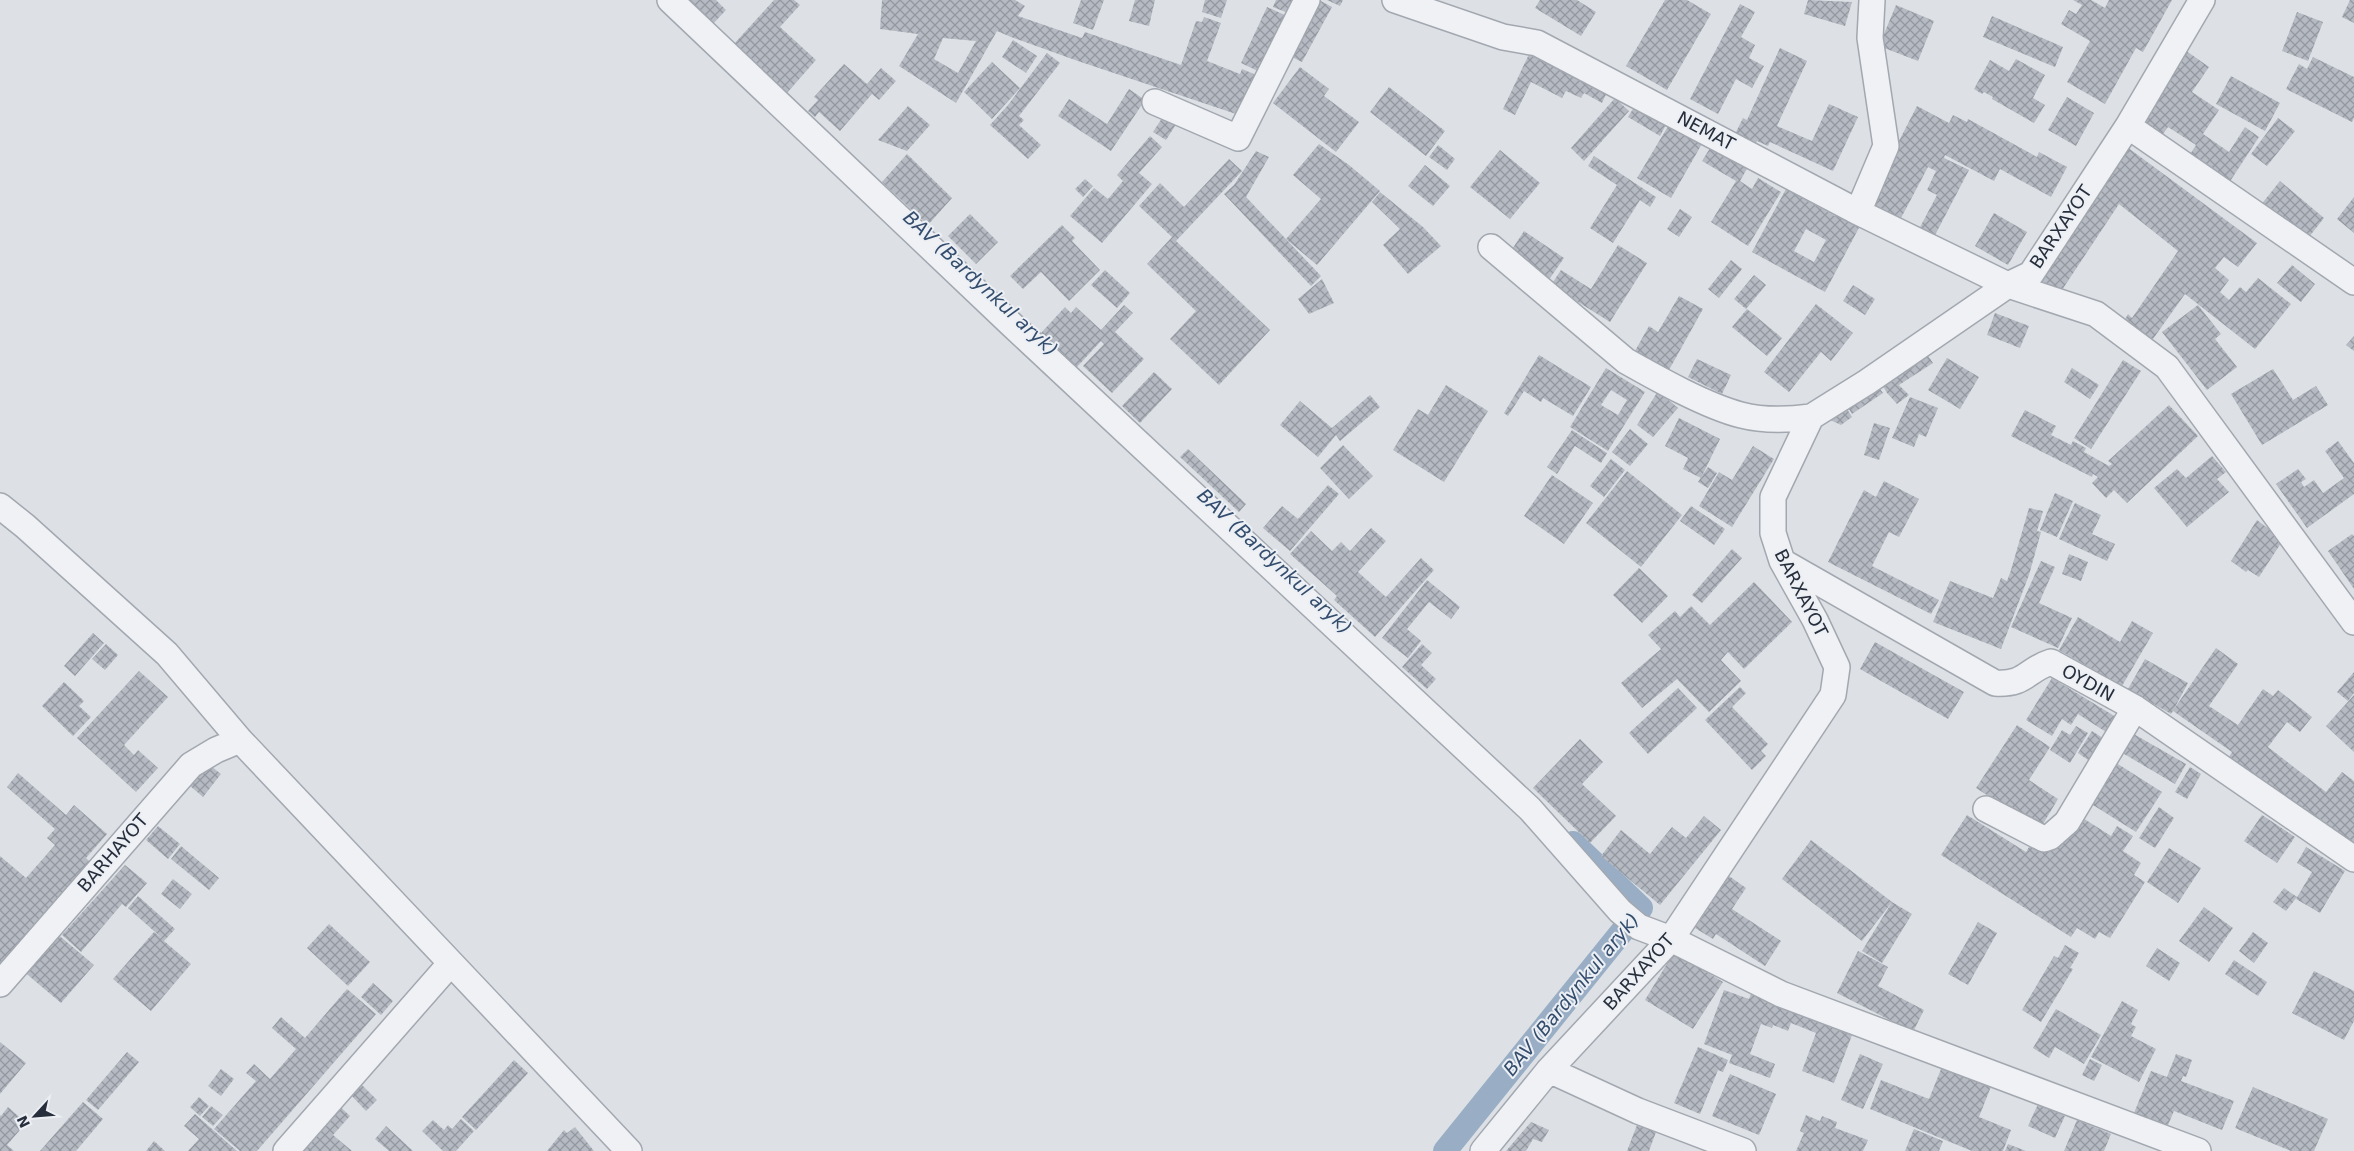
<svg xmlns="http://www.w3.org/2000/svg" width="2354" height="1151" font-family="'DejaVu Sans',sans-serif">
	<style>
		.lines { fill: none; stroke-linecap: round; stroke-linejoin: round }
		.canal { stroke: #99aec5; stroke-width: 24 }
		.building { fill: url(#building-cross-hatch); fill-rule: evenodd }
		.minor-casing { stroke: #a3a8b0; stroke-width: 28 }
		.minor { stroke: #eff1f5; stroke-width: 25 }
		.labels { text-anchor: middle; stroke-width: 4; stroke-linejoin: round; paint-order: stroke }
		.street-label { font-size: 18px; fill: #272f3c; stroke: #eceff4 }
		.water-label { font-size: 19px; font-style: italic; fill: #344d6d; stroke: #eceff4 }
	</style>
	<defs>
		<pattern id="building-cross-hatch" width="8" height="8" patternUnits="userSpaceOnUse" patternTransform="scale(1.25)"><rect width="8" height="8" fill="#b5bac3"/><path d="M0 0l8 8M0 8l8-8" fill="none" stroke="#9398a0"/></pattern>
	</defs>
	<rect width="100%" height="100%" fill="#dde1e6"/>
	<g class="lines">
		<!-- canal -->
		<path class="canal" d="M1445,1151L1641,908L1573,843"/>
	</g>
	<!-- building -->
	<path class="building" d="M685,0H716L726,10L712,25Z
		M774,0H794L800,5L780,27L816,60L786,94L733,45Z
		M882,0H1015L1025,6L1018,16L1082,38L1085,32L1181,65L1196,21L1202,22L1204,17L1221,23L1207,61L1240,74L1242,69L1261,77L1236,114L1075,60L1011,37L997,31L956,103L899,66L918,34L880,29ZM943,38L976,41L958,73L934,59Z
		M1081,0H1104L1093,30L1073,23Z
		M1135,0H1155L1149,26L1129,21Z
		M1205,0H1227L1221,18L1202,12Z
		M1276,0H1294L1288,13L1273,7Z
		M1319,0L1332,7L1302,62L1286,54Z
		M1327,0H1343L1340,6Z
		M1540,0H1577L1596,12L1581,36L1535,8Z
		M1665,0H1687L1711,14L1667,90L1626,66Z
		M1808,0L1852,2L1845,26L1804,14Z
		M2073,0H2091L2105,8L2109,0H2172L2143,52L2136,48L2105,104L2067,82L2090,41L2061,24L2069,10L2076,14L2082,5Z
		M2350,0H2354V23L2342,17Z
		M1740,4L1755,12L1741,37L1755,45L1749,58L1764,66L1752,88L1736,79L1718,114L1690,99Z
		M1896,5L1934,21L1918,61L1879,46Z
		M1267,7L1289,17L1262,73L1241,63Z
		M2297,12L2323,22L2308,61L2282,51Z
		M1992,16L2063,47L2055,67L1983,37Z
		M1013,40L1037,56L1026,73L1002,57Z
		M1780,48L1807,61L1777,126L1812,141L1829,104L1858,117L1833,171L1770,142L1768,146L1757,141L1755,146L1734,136L1743,118L1747,120Z
		M1531,50L1608,90L1602,103L1584,93L1581,98L1566,91L1562,98L1531,82L1515,115L1503,109Z
		M2185,50L2209,67L2192,92L2219,110L2203,134L2229,152L2245,127L2259,137L2225,189L2185,162L2196,145L2168,127L2161,137L2138,122Z
		M1047,53L1060,63L1019,116L1024,120L1019,125L1041,145L1028,159L990,125L1008,105Z
		M2313,57L2354,77V118L2352,122L2286,89L2299,64L2307,69Z
		M2016,59L2045,75L2033,98L2045,105L2034,123L1992,99L1993,97L1984,92L1982,94L1974,89L1990,60L2009,71Z
		M992,62L1020,88L992,119L964,92Z
		M844,64L867,84L881,68L896,81L879,100L872,94L840,131L819,112L815,117L808,111L818,100L814,97Z
		M1300,67L1329,89L1324,96L1359,122L1336,152L1273,103Z
		M2231,76L2280,103L2265,131L2216,104Z
		M1389,87L1445,131L1426,156L1370,112Z
		M1129,89L1145,100L1111,151L1058,116L1069,99L1107,124Z
		M2067,97L2094,113L2076,146L2048,130Z
		M1615,98L1629,111L1584,161L1571,148Z
		M1636,104L1667,123L1660,136L1628,117Z
		M908,106L930,125L907,151L878,140Z
		M1917,106L1949,123L1953,115L1967,122L1968,119L2037,157L2039,152L2067,167L2051,197L2000,169L1994,181L1945,155L1944,158L1969,170L1933,239L1918,231L1937,195L1927,190L1936,171L1928,167L1900,220L1867,203Z
		M1164,115L1177,123L1166,140L1153,132Z
		M2278,118L2295,131L2267,166L2251,154Z
		M1670,123L1703,142L1671,198L1637,178Z
		M1150,136L1162,147L1139,173L1152,184L1102,243L1070,216L1094,188L1108,199L1123,181L1117,175Z
		M1319,144L1349,165L1380,191L1317,265L1286,239L1321,199L1293,175Z
		M1438,145L1455,159L1447,170L1429,157Z
		M1712,145L1748,167L1740,181L1752,189L1758,178L1781,192L1748,246L1711,222L1736,181L1702,161Z
		M2127,147L2257,243L2238,267L2224,257L2215,268L2229,280L2220,292L2229,300L2240,287L2246,292L2258,278L2291,304L2255,349L2185,294L2153,339L2123,323L2128,314L2132,318L2178,251L2119,204L2060,293L2038,279Z
		M1500,150L1540,183L1510,219L1470,187Z
		M1256,151L1269,157L1246,197L1321,276L1311,286L1224,194L1234,185Z
		M907,154L952,198L928,225L882,182Z
		M1594,156L1656,197L1650,207L1640,200L1613,243L1590,228L1617,185L1588,166Z
		M1229,159L1242,171L1176,241L1270,330L1219,385L1170,339L1196,311L1147,264L1172,237L1139,206L1160,183L1184,207Z
		M1425,165L1450,186L1433,206L1408,186Z
		M1085,179L1093,186L1083,197L1075,189Z
		M2280,181L2324,218L2305,242L2260,206Z
		M1786,189L1835,216L1838,211L1861,224L1825,292L1752,252ZM1806,229L1826,240L1814,262L1794,251Z
		M1380,192L1423,227L1441,246L1408,274L1383,245L1400,229L1372,202Z
		M2354,197V233L2337,219Z
		M1680,209L1692,217L1679,237L1667,229Z
		M1994,213L2027,232L2008,265L1975,246Z
		M970,214L998,242L976,264L948,236Z
		M1062,225L1075,238L1072,241L1100,270L1069,301L1041,272L1023,289L1010,276Z
		M1524,231L1564,258L1546,284L1507,257Z
		M1618,245L1647,263L1610,322L1551,285L1561,270L1591,289Z
		M1731,260L1742,269L1719,298L1708,289Z
		M2292,265L2315,284L2301,302L2277,283Z
		M1105,270L1130,293L1117,308L1091,285Z
		M1754,275L1766,285L1746,309L1734,299Z
		M1322,279L1334,303L1309,314L1298,299Z
		M1853,285L1875,299L1865,315L1843,301Z
		M1679,296L1703,309L1669,370L1635,351L1649,326L1658,332Z
		M1816,304L1853,333L1831,361L1821,352L1789,392L1764,372Z
		M1124,305L1133,313L1115,332L1144,359L1112,393L1083,366L1104,344L1101,341L1077,367L1041,333L1065,307L1071,313L1076,307L1101,330Z
		M2198,305L2221,334L2215,339L2237,367L2207,390L2162,332Z
		M1747,309L1782,338L1767,356L1732,327Z
		M1995,313L2029,326L2020,348L1987,335Z
		M2354,336V351L2346,345Z
		M1924,350L1933,363L1899,385L1909,395L1897,404L1887,393L1878,378Z
		M1539,355L1591,387L1573,416L1543,398L1541,402L1524,391L1508,416L1504,413Z
		M1947,358L1979,377L1960,409L1928,390Z
		M1697,359L1731,375L1722,394L1688,377Z
		M2123,360L2141,371L2091,449L2074,438Z
		M1606,368L1645,392L1608,451L1570,427ZM1611,390L1627,400L1618,415L1601,405Z
		M2072,368L2099,385L2090,399L2064,382Z
		M2273,369L2293,400L2316,386L2328,405L2262,445L2231,394Z
		M1154,372L1172,389L1140,423L1122,406Z
		M1874,381L1883,393L1852,414L1844,401Z
		M1446,385L1488,411L1444,482L1393,450L1418,409L1428,415Z
		M1658,391L1678,408L1653,437L1637,425Z
		M1370,395L1380,407L1340,441L1336,435L1318,457L1280,425L1300,401L1332,428Z
		M1910,397L1938,408L1926,437L1919,434L1914,447L1892,438Z
		M1844,404L1852,417L1841,425L1828,419Z
		M2169,405L2198,436L2127,503L2114,490L2106,498L2092,483L2098,477L2093,474L2092,477L2011,436L2025,410L2056,426L2051,435L2071,445L2073,441L2086,448L2084,452L2109,466L2112,464L2108,461Z
		M1679,418L1720,439L1701,478L1683,469L1688,458L1665,446Z
		M1874,423L1890,428L1879,460L1864,455Z
		M1630,429L1648,444L1630,466L1612,452Z
		M1572,430L1607,453L1601,463L1575,446L1557,474L1547,467Z
		M2338,441L2354,463V494L2307,528L2276,484L2298,469L2306,479L2301,482L2304,487L2314,480L2323,493L2344,478L2325,451Z
		M1343,445L1373,476L1349,499L1320,468Z
		M1753,446L1774,459L1732,527L1699,506L1719,472L1732,480Z
		M1188,449L1246,504L1239,512L1180,457Z
		M2212,456L2226,472L2217,479L2229,492L2187,527L2154,488L2177,469L2186,478Z
		M1611,459L1625,470L1604,497L1590,486Z
		M1708,467L1717,473L1708,488L1698,482Z
		M1627,471L1682,515L1641,567L1586,523Z
		M1552,475L1593,503L1564,544L1524,516Z
		M1884,481L1919,499L1899,537L1889,532L1872,566L1939,600L1931,614L1828,562L1864,490L1876,497Z
		M1328,485L1339,494L1290,551L1263,528L1282,506L1298,519Z
		M2055,493L2073,501L2057,537L2040,530Z
		M2075,503L2101,515L2092,534L2115,544L2107,561L2059,539Z
		M1691,506L1725,529L1714,545L1680,521Z
		M2029,508L2043,511L2037,531L2041,532L2029,575L2001,649L1933,622L1950,581L1993,598L2001,578L2007,581L2011,570Z
		M2257,520L2283,540L2259,577L2248,570L2246,572L2231,561Z
		M1371,528L1386,541L1358,572L1386,597L1421,558L1434,570L1375,637L1334,600L1337,596L1290,554L1311,531L1332,551L1341,542L1350,551Z
		M2352,534L2354,536V589L2328,551Z
		M1732,549L1742,558L1702,603L1692,595Z
		M2069,554L2088,562L2081,581L2062,574Z
		M2041,561L2055,567L2039,603L2072,618L2058,648L2011,627Z
		M1639,568L1668,596L1642,623L1613,595Z
		M1427,580L1460,607L1451,619L1429,602L1407,629L1421,641L1408,658L1382,638Z
		M1754,582L1792,622L1744,669L1728,652L1721,660L1741,681L1709,712L1677,679L1642,708L1621,683L1661,649L1648,635L1675,611L1680,617L1691,606L1710,625Z
		M2078,617L2120,642L2132,621L2153,633L2122,686L2059,650Z
		M93,633L104,643L75,676L64,666Z
		M1875,642L1964,692L1948,719L1860,669Z
		M106,644L118,655L105,670L92,659Z
		M1422,644L1432,653L1421,665L1436,679L1427,689L1402,667Z
		M2216,648L2238,664L2209,706L2238,725L2263,689L2273,696L2278,690L2312,717L2300,732L2287,722L2268,747L2326,792L2342,772L2354,781V853L2228,759L2232,752L2173,711L2171,714L2128,689L2145,659L2188,683L2174,709Z
		M139,671L168,697L124,745L134,755L138,750L158,768L136,792L77,738Z
		M2354,672V693L2348,701L2337,692Z
		M2052,678L2116,717L2106,732L2078,714L2071,725L2062,719L2052,736L2026,720Z
		M64,682L84,701L79,706L91,717L73,736L42,706Z
		M1740,687L1746,693L1732,707L1768,744L1761,751L1766,756L1752,770L1705,720Z
		M1678,688L1697,708L1648,754L1629,733Z
		M2354,695V752L2326,726Z
		M2017,725L2050,747L2029,780L2058,799L2040,829L1976,788Z
		M2076,726L2088,733L2070,763L2050,750L2062,730L2070,735Z
		M2125,729L2186,764L2175,784L2114,748Z
		M2092,731L2106,740L2091,762L2078,753Z
		M1580,739L1603,762L1582,784L1616,816L1590,843L1533,788Z
		M2110,759L2162,792L2136,832L2085,800Z
		M207,763L221,774L203,797L189,785Z
		M2190,767L2201,774L2187,799L2175,792Z
		M18,773L66,815L74,805L107,834L86,858L90,862L0,965V856L26,878L55,845L47,838L55,829L7,787Z
		M2159,807L2174,818L2155,848L2139,838Z
		M2075,813L2111,836L2117,826L2133,836L2123,851L2141,863L2134,875L2145,882L2110,938L2099,932L2095,939L2077,928L2071,937L1941,855L1967,815L2026,852L2034,839Z
		M2262,815L2295,837L2277,863L2244,841Z
		M1704,816L1721,830L1660,905L1601,856L1621,830L1650,854L1672,827L1686,838Z
		M158,826L180,844L168,859L146,840Z
		M1811,840L1892,902L1862,941L1782,879Z
		M181,846L219,878L209,890L171,859Z
		M2306,847L2345,871L2320,913L2296,899L2312,872L2297,863Z
		M2169,848L2201,868L2178,903L2147,882Z
		M125,865L147,883L126,907L122,904L81,952L62,935Z
		M1729,876L1746,888L1732,909L1781,941L1765,966L1716,934L1713,939L1695,928Z
		M173,879L192,894L180,909L161,894Z
		M2284,888L2297,897L2286,911L2273,902Z
		M138,896L175,929L164,941L191,964L151,1011L113,979L154,932L163,939L128,908Z
		M1892,902L1912,914L1882,963L1862,951Z
		M2204,907L2233,928L2209,962L2179,941Z
		M1978,922L1997,933L1968,985L1948,974Z
		M329,924L370,962L348,986L307,948Z
		M55,932L94,965L61,1003L22,970Z
		M2253,932L2268,943L2254,963L2239,951Z
		M2065,945L2079,953L2070,968L2073,969L2041,1022L2022,1010L2054,956L2058,958Z
		M2157,948L2180,963L2169,981L2146,966Z
		M1858,951L1888,967L1878,986L1924,1010L1913,1032L1837,993Z
		M1674,952L1723,982L1693,1029L1645,1000Z
		M2234,960L2267,982L2258,996L2225,974Z
		M2314,971L2354,991V1021L2344,1040L2292,1013Z
		M373,983L393,1001L381,1015L361,997Z
		M1753,988L1855,1027L1834,1083L1802,1071L1816,1033L1791,1023L1788,1031L1773,1025L1772,1028L1761,1024L1750,1054L1775,1064L1770,1078L1729,1063L1732,1055L1704,1044L1724,990L1749,999Z
		M347,989L376,1014L257,1151H240L214,1129L256,1081L246,1073L254,1064L270,1079L296,1049L272,1028L281,1017L305,1038Z
		M2122,1001L2138,1010L2131,1024L2136,1027L2131,1036L2156,1049L2139,1082L2091,1057Z
		M2056,1009L2101,1035L2084,1064L2055,1047L2049,1058L2033,1048Z
		M0,1042L26,1063L0,1094Z
		M1698,1047L1728,1060L1723,1072L1718,1070L1700,1114L1674,1103Z
		M127,1052L139,1062L98,1110L86,1100Z
		M1860,1054L1883,1064L1863,1109L1841,1100Z
		M2176,1054L2192,1060L2186,1077L2183,1076L2181,1081L2234,1101L2222,1130L2174,1111L2165,1132L2132,1118L2151,1071L2167,1077Z
		M2090,1059L2102,1065L2094,1081L2082,1075Z
		M514,1060L528,1073L476,1130L462,1117Z
		M1943,1064L1992,1084L1979,1117L2011,1130L2003,1151H1972L1870,1109L1881,1080L1929,1099Z
		M221,1069L234,1079L221,1096L208,1086Z
		M1730,1074L1776,1094L1759,1135L1712,1116Z
		M360,1083L377,1100L366,1111L350,1094Z
		M2253,1087L2328,1119L2314,1151H2291L2235,1128Z
		M199,1097L209,1106L200,1116L190,1107Z
		M333,1100L350,1116L333,1135L352,1151H288Z
		M83,1102L103,1119L76,1151H40Z
		M2038,1104L2065,1116L2055,1138L2028,1126Z
		M211,1106L223,1115L213,1126L202,1117Z
		M8,1107L26,1123L7,1145L14,1151H0V1115L1,1116Z
		M195,1114L237,1151H188L199,1139L184,1126Z
		M1806,1115L1820,1121L1822,1116L1837,1122L1835,1128L1868,1140L1863,1151H1796L1804,1133L1800,1131Z
		M461,1119L474,1131L456,1151H443L422,1131L433,1120L444,1130L448,1125L452,1129Z
		M2077,1120L2111,1134L2104,1151H2064Z
		M1531,1122L1549,1130L1542,1142L1533,1139L1526,1151H1506Z
		M1637,1125L1656,1132L1649,1151H1627Z
		M386,1126L413,1151H389L375,1139Z
		M575,1127L594,1151H547L564,1130L567,1133Z
		M1914,1129L1943,1141L1939,1151H1905Z
		M154,1141L165,1151H146Z
		M2008,1144L2026,1151H2005Z"/>
	<g class="lines">
		<!-- minor casing -->
		<g class="minor-casing">
			<path id="minor" d="M670,0L1012,325L1530,809L1620,911L1639,927L1671,939L1781,994L2198,1151
				M1395,0L1503,37L1537,43L1858,212L2008,285L2096,314L2167,367L2354,622
				M1155,102L1238,138L1307,0
				M2128,126L2354,282
				M1858,212L1886,146L1870,38L1872,0
				M1491,247L1626,361C1658,379 1706,406 1741,415C1764,421 1788,420 1811,417
				M0,506L25,526L167,654L240,740L629,1151
				M1783,562L1995,683C2026,685 2026,670 2051,662L2135,708L2354,859
				M1986,809L2044,839L2050,837L2067,822L2135,708
				M0,984L191,765L216,750L240,740
				M1549,1070L1638,1111L1743,1151
				M286,1151L450,964
				M1483,1151L1549,1070L1671,939L1833,695L1837,667L1815,620L1782,561L1773,533V497L1811,417L1867,382L2008,285L2031,274L2128,126L2202,0"/>
		</g>
		<!-- minor -->
		<use href="#minor" class="minor"/>
	</g>
	<g class="labels">
		<!-- street labels -->
		<g class="street-label">
			<text transform="translate(1706 131) rotate(28)" y="6">NEMAT</text>
			<text transform="translate(2061 227) rotate(-56)" y="6">BARXAYOT</text>
			<text transform="translate(1801 593) rotate(63)" y="6">BARXAYOT</text>
			<text transform="translate(2088 683) rotate(29)" y="6">OYDIN</text>
			<text transform="translate(113 853) rotate(-49)" y="6">BARHAYOT</text>
			<text transform="translate(1639 972) rotate(-48)" y="6">BARXAYOT</text>
		</g>
		<!-- water labels -->
		<g class="water-label">
			<text transform="translate(981 283) rotate(43)" y="7">BAV (Bardynkul aryk)</text>
			<text transform="translate(1275 561) rotate(43)" y="7">BAV (Bardynkul aryk)</text>
			<text transform="translate(1571 994) rotate(-51)" y="7">BAV (Bardynkul aryk)</text>
		</g>
	</g>
	<!-- north arrow -->
	<g transform="translate(35 1116) rotate(244)" stroke="#eceff4" stroke-width="4" paint-order="stroke">
	<path d="M0-4L9 19L0 12L-9 19Z" fill="#272f3c"/>
	<text y="-8" font-size="14" font-weight="bold" text-anchor="middle" fill="#272f3c">N</text>
	</g>
</svg>
